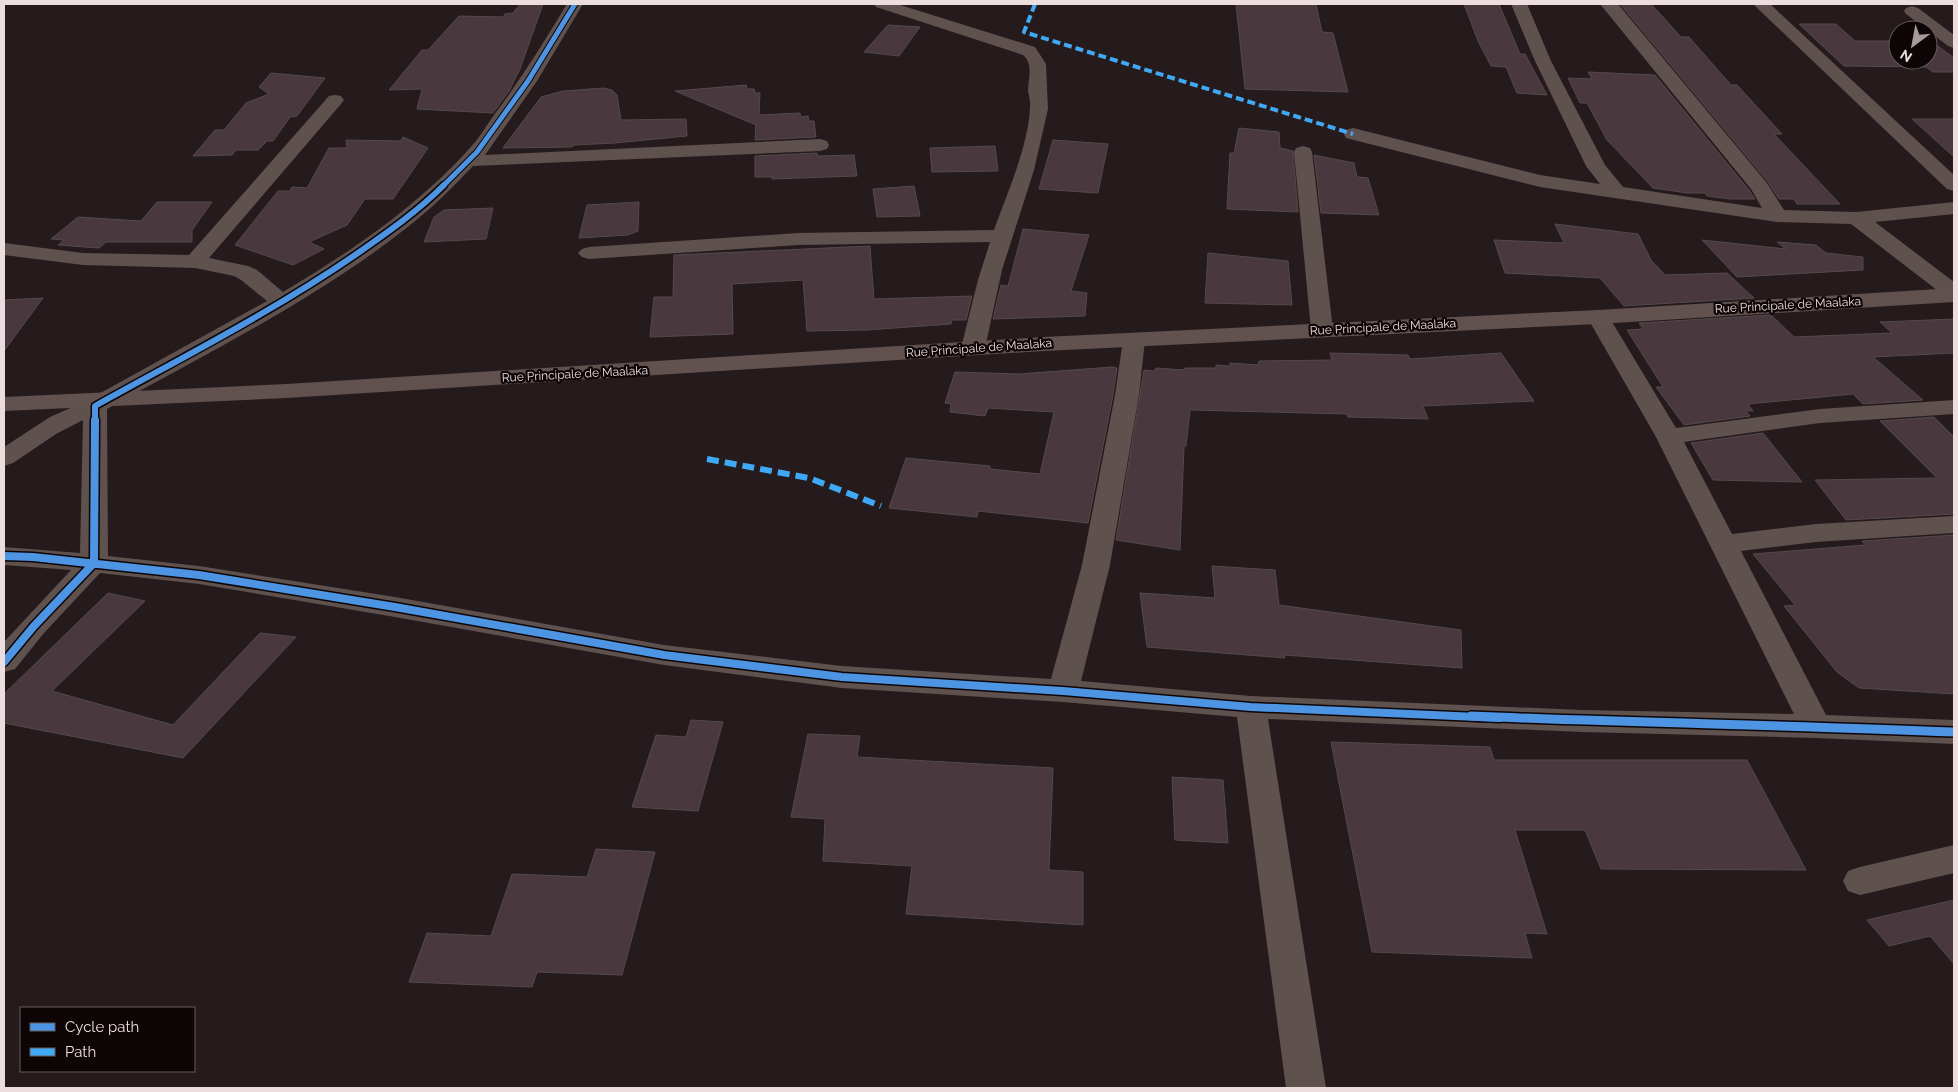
<svg xmlns="http://www.w3.org/2000/svg" width="1958" height="1092" font-family="Raleway,sans-serif">
	<style>
		.building { fill: #49383e; stroke: #534a4b }
		.lines { fill: none; stroke-linecap: round; stroke-linejoin: round }
		.minor { fill: #5e514e; fill-rule: evenodd }
		.major { fill: #62524f; fill-rule: evenodd }
		.quiet-far1 { stroke: #3fa9f5; stroke-width: 4; stroke-dasharray: 8 4; stroke-linecap: butt }
		.quiet { stroke: #3fa9f5; stroke-width: 6; stroke-dasharray: 12 6; stroke-linecap: butt }
		.cycleway-far3-casing { stroke: #0d0506; stroke-width: 7 }
		.cycleway-far2-casing { stroke: #0d0506; stroke-width: 9 }
		.cycleway-far1-casing { stroke: #0d0506; stroke-width: 11 }
		.cycleway-casing { stroke: #0d0506; stroke-width: 12 }
		.cycleway-far3 { stroke: #4d94e3; stroke-width: 5 }
		.cycleway-far2 { stroke: #4d94e3; stroke-width: 6 }
		.cycleway-far1 { stroke: #4d94e3; stroke-width: 8 }
		.cycleway { stroke: #4d94e3; stroke-width: 9 }
		.labels { text-anchor: middle; stroke-width: 4.5; stroke-linejoin: round; paint-order: stroke }
		.street-label { font-size: 12px; fill: #ecdedf; stroke: #0d0506 }
	</style>
	<rect width="100%" height="100%" fill="#261b1c"/>
	<!-- building -->
	<path class="building" d="M520,4H543L520,69L509,91L493,113L417,109L422,89L389,90L422,50H428L459,16L503,17L505,14L513,13Z
		M1236,4H1316L1322,32L1333,33L1348,92L1245,89Z
		M1464,4H1499L1520,54H1525L1547,95L1517,93L1506,67L1491,66L1478,41Z
		M1620,4H1651L1681,37H1689L1731,85H1737L1782,134H1774L1840,204H1797L1794,199H1779L1768,182Z
		M1799,24H1836L1855,41H1898V60H1928V40H1930L1954,58V72H1933L1926,67L1844,66Z
		M888,25L920,27L899,56L864,52Z
		M1588,72L1655,75L1749,190L1755,199H1730L1707,196L1705,193H1687L1653,188L1607,140L1587,103H1580L1568,78L1592,79Z
		M271,73L325,78L297,116L290,117L273,141H267L258,150H236L232,155L193,156L215,130H224L246,103L269,94L259,87Z
		M746,85L747,89H754L755,93H760L759,115L800,113L801,117L808,116L809,121H814L816,137L755,140L756,125L675,91Z
		M604,88L612,90L617,95L621,120L686,119L687,136L615,143L574,145L572,147L503,148L541,97L563,91Z
		M1912,119H1954V157Z
		M1239,128L1279,132L1280,148L1293,151L1298,212L1227,209L1230,153H1234Z
		M403,137L428,148L393,199H365L347,225L309,242L324,249L293,265L235,245L278,191H290L292,187L307,188L329,148H347L346,140L401,141Z
		M1053,140L1108,144L1098,193L1039,189Z
		M995,146L998,171L932,172L930,148Z
		M817,153L818,156L854,155L857,176L772,179V177H755V156Z
		M1314,155L1354,163L1357,177L1368,178L1379,215L1321,213Z
		M914,186L920,216L877,217L873,189Z
		M157,202H212L192,230V242H106L99,248L58,245L64,240L51,239L78,217L141,221Z
		M639,202L638,231L628,235L579,238L587,205Z
		M493,208L486,239L424,242L434,217L444,210Z
		M1555,224L1638,234L1651,260L1665,275L1727,273L1754,298L1624,306L1600,278L1505,273L1494,240L1564,243Z
		M1023,229L1089,235L1071,291L1087,293L1085,316L993,319L1001,285L1008,286Z
		M1702,240L1786,249L1777,242L1816,245L1826,253L1863,257V270L1737,277Z
		M870,246L874,299L972,296L966,320H952L951,324L867,330L807,331L803,280L732,284L733,334L650,337L654,297H673L674,255Z
		M1208,253L1288,261L1292,305L1205,303Z
		M43,298L4,351V300Z
		M1771,315L1794,337L1892,333L1880,322L1954,319V353L1873,357L1923,400L1863,404L1853,394L1748,404L1753,411H1746L1750,416L1684,425L1656,387H1663L1627,330L1643,329L1639,323Z
		M1330,353L1408,355L1410,359L1501,353L1534,401L1423,406L1428,419L1348,417L1347,414L1190,410L1186,446H1184L1180,550L1116,540L1144,370L1154,371L1156,368L1183,370L1185,368H1216V365L1230,366V363L1258,365L1259,361L1332,360Z
		M1112,367L1117,368L1113,395L1088,523L978,511L977,517L889,508L906,458L990,466V469L1040,474L1054,412L988,408L985,416L950,412L951,404L945,403L955,372L1019,374Z
		M1934,417L1954,437V514L1846,520L1815,480L1937,478L1880,421Z
		M1763,433L1802,482L1713,480L1691,443Z
		M1954,535V694L1859,688L1837,672L1784,606L1795,605L1753,554L1865,545L1862,541Z
		M1212,566L1275,570L1279,605L1461,630L1462,668L1284,655L1285,658L1147,647L1140,593L1215,598Z
		M108,593L145,601L52,691L173,725L260,633L296,637L183,758L4,723V694Z
		M691,720L723,722L698,811L632,807L656,735L686,737Z
		M808,734L860,736L857,757L1053,768L1049,870L1083,872V925L906,914L912,866L823,861L825,819L791,817Z
		M1331,742L1490,747L1494,760H1747L1806,870L1601,869L1585,830H1515L1547,934L1525,933L1532,958L1372,952Z
		M1172,777L1223,780L1228,843L1175,840Z
		M596,849L655,852L622,975L537,972L532,987L409,982L427,933L491,936L512,874L587,877Z
		M1954,900V964L1930,936L1889,946L1867,920Z"/>
	<g class="lines">
		<!-- minor -->
		<path class="minor" d="M567,4H583L537,81L485,155L820,139L827,141L829,145L827,149L820,151L473,166C453,187 432,208 409,226C317,299 209,352 107,409L108,556L199,566L395,597L664,645L842,666L1051,679L1082,565L1115,395L1123,340L1126,335L1134,333L1142,335L1145,340L1139,395L1110,565L1081,681L1251,696L1582,710L1794,714L1656,437L1587,317L1590,312L1598,310L1606,312L1609,317L1676,428L1820,409L1954,400V414L1820,423L1684,442L1732,534L1816,524L1954,516V533L1816,542L1741,551L1826,715L1954,720V744L1816,738L1582,732L1268,719L1326,1088H1286L1237,717L1063,702L842,688L664,665L395,617L199,584L100,573L44,633L15,669L4,672V642L71,570L4,565V547L80,553L83,420L56,434L13,463L4,466V447L50,417L86,401L267,301L241,280L234,276L195,268L83,265L4,255V243L83,253L189,255L329,96L335,95L341,96L344,100L341,104L209,258L248,266L257,270L283,292C350,252 417,207 469,149C479,139 486,126 494,115C521,79 544,42 567,4Z
			M874,4H897L1035,47L1046,64L1048,109L1034,170L1002,270L985,348L981,353L973,355L965,353L961,348L978,280L990,242L798,245L589,259L582,257L578,253L582,249L589,247L798,233L994,230C1007,194 1029,144 1030,107C1031,102 1029,97 1028,91C1028,79 1034,64 1023,55L876,7Z
			M1511,4H1527L1551,61L1605,165L1623,187L1762,208L1751,189L1600,4H1618L1767,183L1784,210L1856,212L1954,202V214L1875,222L1954,282V299L1946,297L1851,224L1777,222L1540,187L1346,138L1344,134L1346,130L1353,128L1540,175L1600,184L1586,166L1535,61Z
			M1753,4H1770L1954,175V191L1947,189Z
			M1912,6L1918,8L1954,35V48L1948,46L1906,14L1904,11L1906,8Z
			M1303,146L1310,148L1312,152L1333,330L1330,335L1322,337L1314,335L1311,330L1294,152L1296,148Z
			M1954,845V873L1860,895L1848,891L1843,881L1848,871L1860,867Z"/>
		<!-- major -->
		<path class="major" d="M1954,288V302L1598,324L1044,351L286,398L4,411V397L286,384L1044,337L1598,310Z"/>
		<!-- quiet-far1 -->
		<path class="quiet-far1" d="M1035,4L1024,32L1353,134"/>
		<!-- quiet -->
		<path class="quiet" d="M707,459L809,478L881,506"/>
		<!-- cycleway-far3 casing -->
		<g class="cycleway-far3-casing">
			<path id="cycleway-far3" d="M443,186L477,152L528,81L575,4"/>
		</g>
		<!-- cycleway-far2 casing -->
		<g class="cycleway-far2-casing">
			<path id="cycleway-far2" d="M95,421V406C183,357 274,311 358,253C388,232 418,211 444,185"/>
		</g>
		<!-- cycleway-far1 casing -->
		<g class="cycleway-far1-casing">
			<path id="cycleway-far1" d="M4,556L33,557L199,575L395,607L664,655L842,677L1063,691L1251,707L1500,718
				M4,662L34,626L94,563L95,420"/>
		</g>
		<!-- cycleway casing -->
		<g class="cycleway-casing">
			<path id="cycleway" d="M1471,716C1632,723 1793,725 1954,732"/>
		</g>
		<!-- cycleway-far3 -->
		<use href="#cycleway-far3" class="cycleway-far3"/>
		<!-- cycleway-far2 -->
		<use href="#cycleway-far2" class="cycleway-far2"/>
		<!-- cycleway-far1 -->
		<use href="#cycleway-far1" class="cycleway-far1"/>
		<!-- cycleway -->
		<use href="#cycleway" class="cycleway"/>
	</g>
	<g class="labels">
		<!-- street labels -->
		<g class="street-label">
			<text transform="translate(1788 305) rotate(-3)" y="4">Rue Principale de Maalaka</text>
			<text transform="translate(1383 327) rotate(-3)" y="4">Rue Principale de Maalaka</text>
			<text transform="translate(979 348) rotate(-4)" y="4">Rue Principale de Maalaka</text>
			<text transform="translate(575 374) rotate(-3)" y="4">Rue Principale de Maalaka</text>
		</g>
	</g>
	<!-- border -->
	<rect width="1958" height="1092" fill="none" stroke="#ecdedf" stroke-width="10"/>
	<!-- legend -->
	<rect x="20" y="1007" width="175" height="65" fill="#0d0506" stroke="#665c5d"/>
	<rect x="30" y="1023" width="25" height="8" fill="#4d94e3" stroke="#665c5d"/>
	<text x="65" y="1032" font-size="15" fill="#ecdedf">Cycle path</text>
	<rect x="30" y="1048" width="25" height="8" fill="#3fa9f5" stroke="#665c5d"/>
	<text x="65" y="1057" font-size="15" fill="#ecdedf">Path</text>
	<!-- north arrow -->
	<g transform="translate(1913 45) rotate(212)"><circle r="24" fill="#0d0506" stroke="#665c5d"/>
	<path d="M0-4L9 19L0 12L-9 19Z" fill="#a79a9b"/>
	<text y="-8" font-size="14" font-weight="bold" text-anchor="middle" fill="#ecdedf">N</text>
	</g>
</svg>
